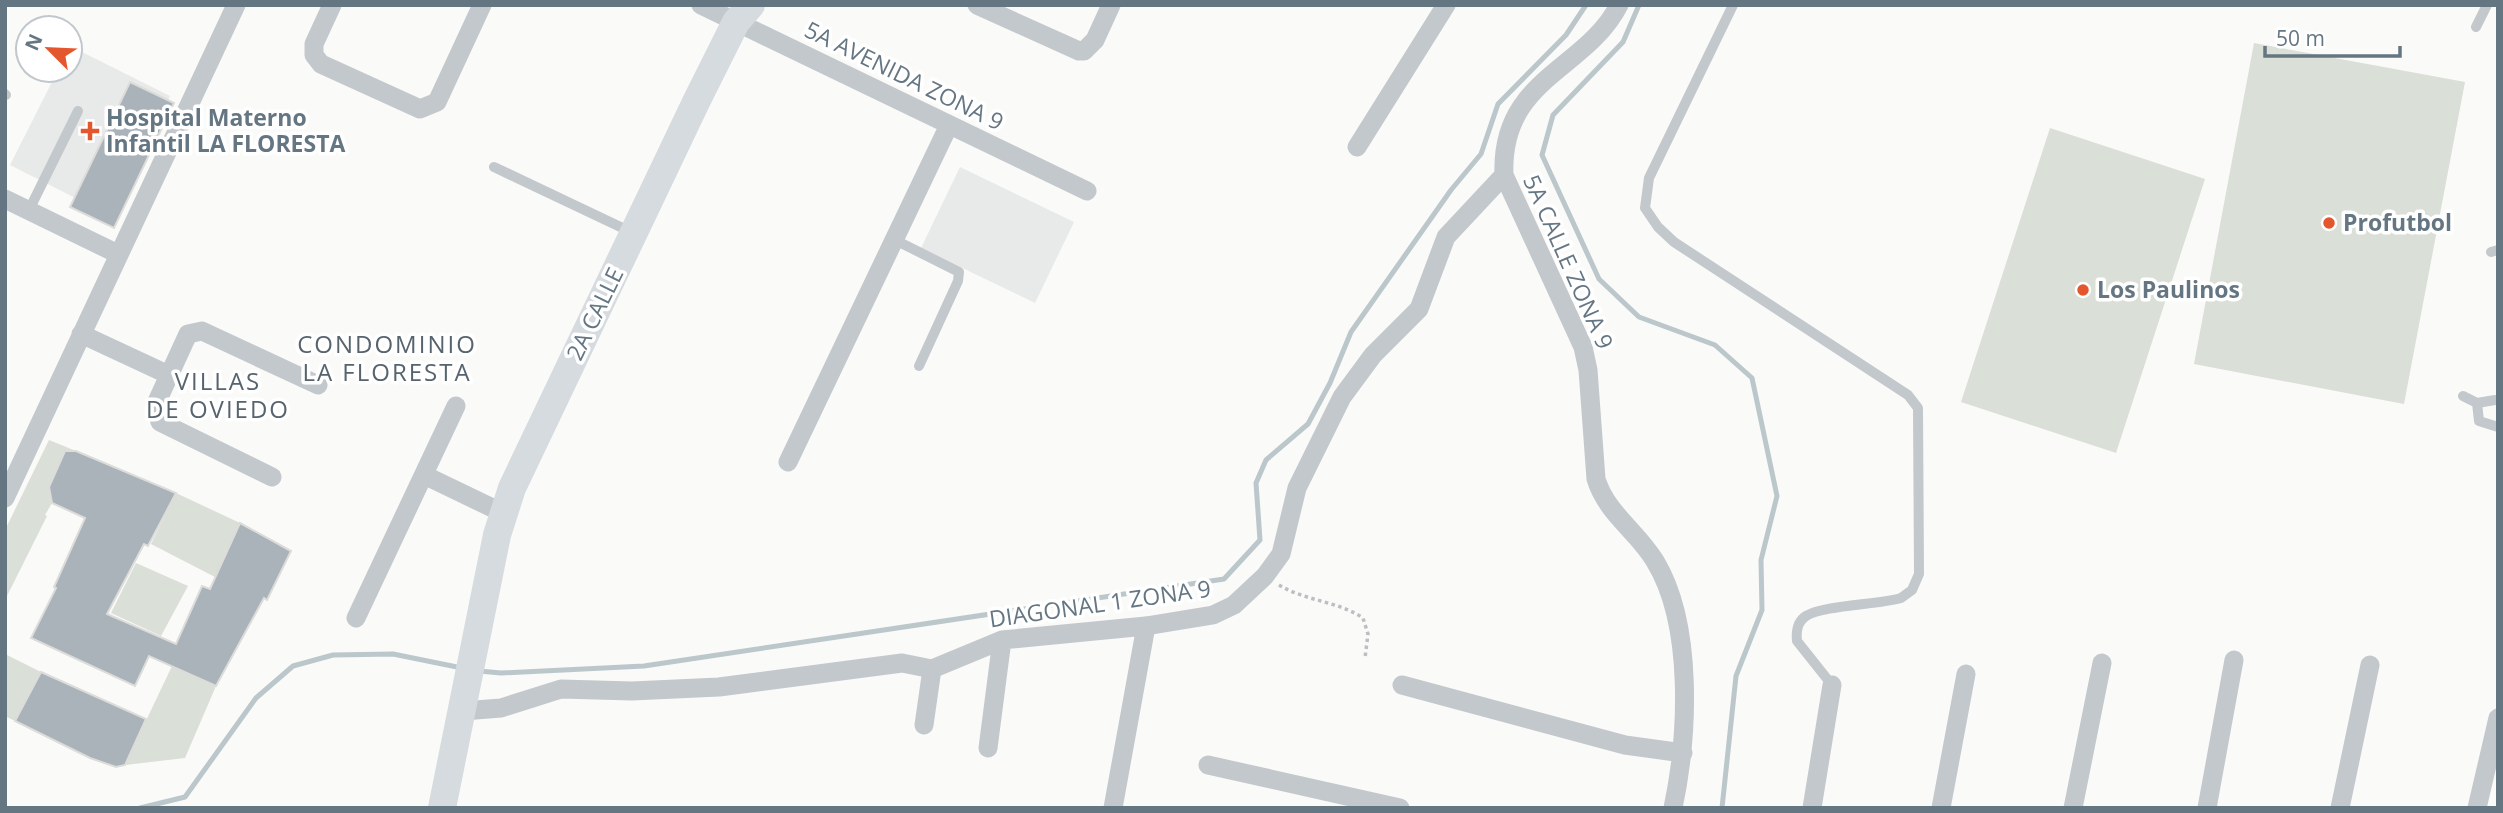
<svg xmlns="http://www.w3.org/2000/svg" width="2503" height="813" font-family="'Open Sans',sans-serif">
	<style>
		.built { fill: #e8e9e9 }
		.green { fill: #dadfd7 }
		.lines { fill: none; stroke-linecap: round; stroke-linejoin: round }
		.stream { stroke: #bbc7cb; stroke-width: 5 }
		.building { fill: #aab3b9; stroke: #dcdcda; stroke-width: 2 }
		.path { stroke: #bbbfc2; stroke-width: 3.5; stroke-dasharray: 3.5 3.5; stroke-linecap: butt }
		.lane { stroke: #c3c8cc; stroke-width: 10 }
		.street { stroke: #c3c8cc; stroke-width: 19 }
		.secondary { stroke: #d6dbdf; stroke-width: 28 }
		.poi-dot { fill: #e4572e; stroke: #fff; stroke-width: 2.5 }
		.labels { text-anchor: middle; stroke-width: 7; stroke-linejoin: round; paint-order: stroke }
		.street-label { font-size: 23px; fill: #657683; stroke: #fff }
		.poi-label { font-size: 23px; font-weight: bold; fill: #657683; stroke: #fff; text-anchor: start }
		.neighbourhood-label { font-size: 24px; letter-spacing: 2px; fill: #57646e; stroke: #fff }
	</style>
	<rect width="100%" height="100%" fill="#fafaf8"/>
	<!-- built -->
	<path class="built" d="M70,46L170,96L111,216L10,165L58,70H70Z
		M960,167L1074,222L1035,303L921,248Z"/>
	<!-- green -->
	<path class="green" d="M2254,43L2465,82L2404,404L2194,364Z
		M2050,128L2205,179L2116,453L1961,402Z
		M49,440L76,451L65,452L49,487L52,503L45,515L47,516L5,600V530Z
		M176,493L240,523L215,577L151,544Z
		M136,563L188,586L161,636L111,613Z
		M5,654L41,672L15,721L5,716Z
		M172,666L216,686L185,758L125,765Z"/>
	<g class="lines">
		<!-- stream -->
		<path class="stream" d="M1639,5L1623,42L1553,115L1542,155L1599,279L1639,317L1715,345L1752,378L1777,496L1761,560L1762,610L1736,676L1722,808
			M479,671L501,673L644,666L1224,579L1260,540L1256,483L1266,460L1308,424L1330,383L1351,332L1451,190L1481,154L1498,104L1566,35L1586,5
			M140,808L185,797L256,698L293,666L333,655L393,654L462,668"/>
	</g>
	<!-- building -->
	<path class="building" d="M130,82L174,103L114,228L70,207Z
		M65,451H76L176,493L148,546L144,544L107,614L176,644L202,586L210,589L240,523L291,551L267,600L264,598L216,686L149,656L135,686L31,638L56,588L54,587L85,518L52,503L49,487Z
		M41,672L146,719L125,765L116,767L90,758L15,721Z"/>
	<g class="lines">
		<!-- path -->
		<path class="path" d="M1279,585C1305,601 1338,601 1363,618L1368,634L1365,658"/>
		<!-- lane -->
		<path class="lane" d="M1733,5L1649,178L1645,208L1658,227L1674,242L1908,395L1918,408L1919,574L1912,590L1901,598C1877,605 1824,605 1806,616C1797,622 1796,631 1797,641L1832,685
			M2476,27L2487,5
			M5,94L6,95
			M494,167L631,232
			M29,210L78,111
			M893,239L959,272L958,281L919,366
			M2491,252L2498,250
			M2463,396L2477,403L2479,421L2498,427
			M2477,403L2495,400"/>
		<!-- street -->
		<path class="street" d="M332,5L314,44V55L321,64L420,109L437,102L482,5
			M701,5L1087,191
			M977,5L1079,51H1084L1095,40L1111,5
			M1619,5C1585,71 1500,78 1504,175L1583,347L1588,370L1596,479C1607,514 1637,531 1655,561C1694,625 1688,737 1673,808
			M1357,147L1446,5
			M5,199L118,254
			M81,334L169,375
			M788,462L949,125
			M424,475L503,513
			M272,477L160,422L155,406L188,334L202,331L318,385
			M5,498L236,5
			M356,618L456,406
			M1402,685L1625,745L1683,753
			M463,711L501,708L561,689L632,691L719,687L902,663L932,669L1002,640L1146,626L1213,615L1234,605L1265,576L1281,554L1297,488L1342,397L1373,355L1419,309L1446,237L1504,175
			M924,725L932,669
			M988,748L1002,640
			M1208,765L1400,808
			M1113,808L1146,626
			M1812,808L1832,685
			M1941,808L1966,674
			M2073,808L2102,663
			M2207,808L2234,660
			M2340,808L2370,665
			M2477,808L2498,718"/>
		<!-- secondary -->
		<path class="secondary" d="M442,808L497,535L512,488L697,100L736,22L751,5"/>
	</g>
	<!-- markers -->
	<g class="poi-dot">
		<path d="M86.5 120.5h7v7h7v7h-7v7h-7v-7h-7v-7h7z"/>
		<circle cx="2329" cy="223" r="7"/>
		<circle cx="2083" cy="290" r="7"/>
	</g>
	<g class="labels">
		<!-- street labels -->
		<g class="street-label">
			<text transform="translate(904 76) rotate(26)" y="8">5A AVENIDA ZONA 9</text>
			<text transform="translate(1568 262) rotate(66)" y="8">5A CALLE ZONA 9</text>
			<text transform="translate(595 314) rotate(-64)" y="8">2A CALLE</text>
			<text transform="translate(1100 604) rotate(-8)" y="8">DIAGONAL 1 ZONA 9</text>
		</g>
		<!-- poi labels -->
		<g class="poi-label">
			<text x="106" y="126">Hospital Materno<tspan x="106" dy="26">Infantil LA FLORESTA</tspan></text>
			<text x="2343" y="231">Profutbol</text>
			<text x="2097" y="298">Los Paulinos</text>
		</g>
		<!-- neighbourhood labels -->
		<g class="neighbourhood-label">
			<text x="387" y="353">CONDOMINIO<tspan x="387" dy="28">LA FLORESTA</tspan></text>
			<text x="218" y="390">VILLAS<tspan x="218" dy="28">DE OVIEDO</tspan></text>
		</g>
	</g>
	<!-- border -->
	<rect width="2503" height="813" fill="none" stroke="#657683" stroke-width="14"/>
	<!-- north arrow -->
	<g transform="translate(49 49) rotate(294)"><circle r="33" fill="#ffffff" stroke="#c1c8cd" stroke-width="2"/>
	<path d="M0-5L12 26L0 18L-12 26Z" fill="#e4572e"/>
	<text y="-10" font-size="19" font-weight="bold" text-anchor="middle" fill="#657683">N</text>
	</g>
	<!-- scale -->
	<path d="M2265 46v10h135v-10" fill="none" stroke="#657683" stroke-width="3.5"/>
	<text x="2276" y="46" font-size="21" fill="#657683" stroke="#ffffff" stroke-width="5" paint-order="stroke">50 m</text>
</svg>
